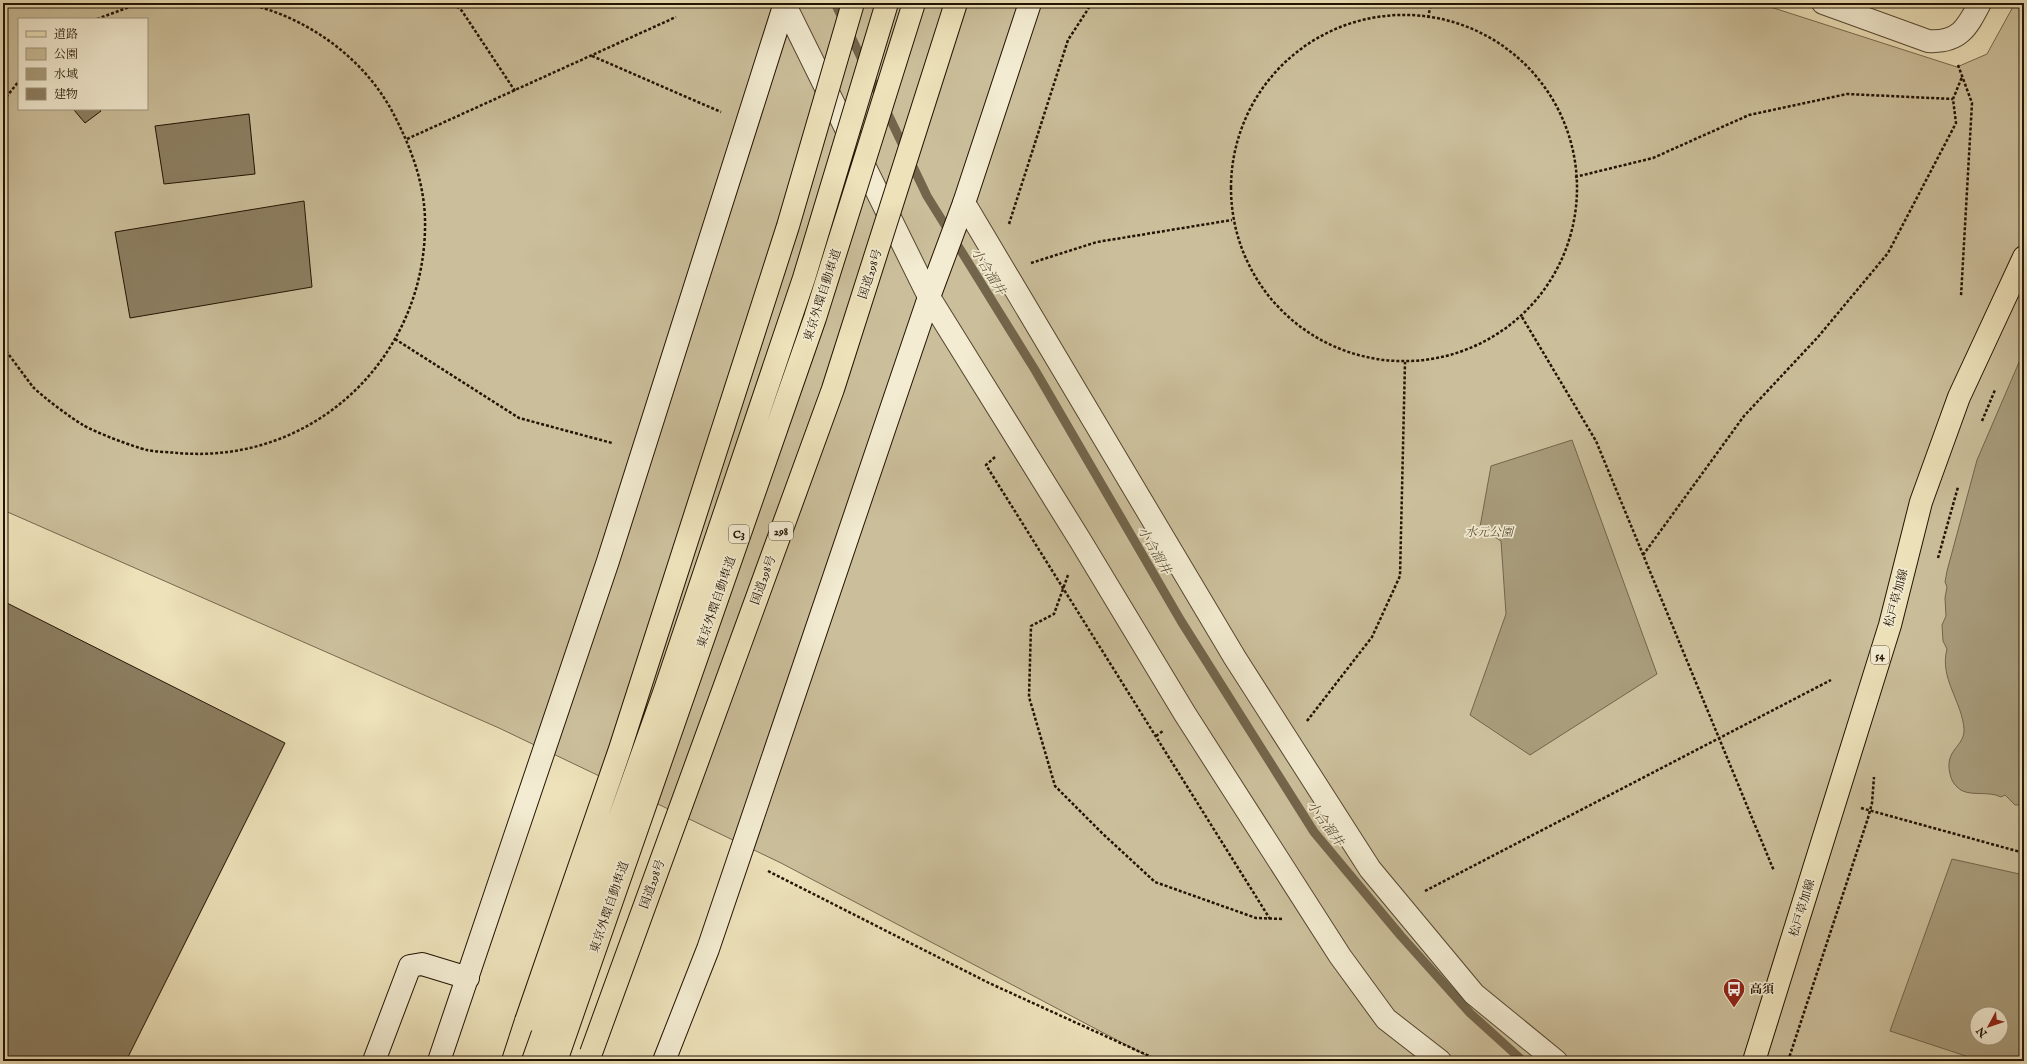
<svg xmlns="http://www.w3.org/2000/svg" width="2027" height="1064" font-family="'IM FELL English','Noto Serif JP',serif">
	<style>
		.green { fill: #cbbf9b; stroke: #77694e; fill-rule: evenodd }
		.water { fill: #a89c7b; stroke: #73654b; fill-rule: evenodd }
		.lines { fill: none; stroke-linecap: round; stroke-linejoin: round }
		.stream { stroke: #73654b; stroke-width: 9 }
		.building { fill: #8c7f62; stroke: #231302 }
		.street-casing { stroke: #564730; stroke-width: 24 }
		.secondary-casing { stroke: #231302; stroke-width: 24 }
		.primary-casing { stroke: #231302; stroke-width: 24 }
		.highway-casing { stroke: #231302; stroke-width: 24 }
		.path { stroke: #231302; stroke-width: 2.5; stroke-dasharray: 3 2; stroke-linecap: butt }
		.street { stroke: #f3ecd2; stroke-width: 22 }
		.secondary { stroke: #f3ecd2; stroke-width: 22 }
		.primary { stroke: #ede2ba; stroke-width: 22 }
		.highway { stroke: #ede2ba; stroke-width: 22 }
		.highway-bridge-casing { stroke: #231302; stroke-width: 24; stroke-linecap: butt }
		.highway-bridge { stroke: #ede2ba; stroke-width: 22 }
		.labels { text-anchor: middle; stroke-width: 3.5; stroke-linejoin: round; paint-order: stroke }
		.shield { fill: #f3ecd2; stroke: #615440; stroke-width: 1 }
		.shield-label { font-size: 11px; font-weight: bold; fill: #231302 }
		.street-label { font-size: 12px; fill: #231302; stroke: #f3ecd2 }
		.park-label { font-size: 12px; font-style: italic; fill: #5e4f38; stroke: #f3ecd2 }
		.poi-label { font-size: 12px; font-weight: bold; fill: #231302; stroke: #f3ecd2; text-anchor: start }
		.water-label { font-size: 13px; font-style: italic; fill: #5f5138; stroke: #f3ecd2 }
	</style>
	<rect width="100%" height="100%" fill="#ede2ba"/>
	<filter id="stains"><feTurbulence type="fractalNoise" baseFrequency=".005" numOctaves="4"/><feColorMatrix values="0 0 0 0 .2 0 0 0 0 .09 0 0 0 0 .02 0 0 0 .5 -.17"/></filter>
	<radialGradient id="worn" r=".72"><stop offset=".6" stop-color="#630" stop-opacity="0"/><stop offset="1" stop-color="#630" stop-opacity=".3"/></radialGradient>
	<!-- green -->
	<path class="green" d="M3,3H1758L1957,67L1987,54L2015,3H2024V1061H1160L1153,1059L781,863L499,728L3,510ZM19,19H147V109H19ZM1977,1014H2001V1038H1977Z"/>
	<!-- water -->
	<path class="water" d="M2023,353L2024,805H2015L2005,795L2001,797C1988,790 1967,798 1957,787C1953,783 1951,779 1950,774C1944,749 1965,747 1964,729C1962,701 1939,678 1947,649L1943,641L1942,625L1946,616L1945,598L1947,587L1945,582L1947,571L1977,460Z
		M1572,440L1657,674L1530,755L1470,715L1506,614L1501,541L1480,527L1491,466Z
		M1952,859L2024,875V1061H1981L1890,1031ZM1977,1014H2001V1038H1977Z"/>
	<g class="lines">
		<!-- stream -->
		<path class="stream" d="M835,3L927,196L1035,370L1181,621L1314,832L1401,936L1470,1013L1523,1061"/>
	</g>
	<!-- building -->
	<path class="building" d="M76,109H99L101,111L85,123L74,110Z
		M249,114L255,174L164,184L155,126Z
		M304,201L312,287L130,318L115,232Z
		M3,601L285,743L126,1061H3Z"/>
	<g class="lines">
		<!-- street casing -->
		<g class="street-casing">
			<path id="street" d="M784,3L929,297L1080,540L1185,714L1340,956L1386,1019L1440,1061
				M1823,3L1928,41C1959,43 1967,28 1980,3
				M964,203L1235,658L1370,869L1474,994L1556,1061"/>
		</g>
		<!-- secondary casing -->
		<g class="secondary-casing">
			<path id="secondary" d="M374,1061L410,966L422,964L468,978
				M439,1061L608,561L785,3
				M664,1061L708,949L929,297L964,203L1030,3"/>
		</g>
		<!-- primary casing -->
		<g class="primary-casing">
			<path id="primary" d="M1754,1061L1890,625L1921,502L1959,397L2024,257"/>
		</g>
		<!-- highway casing -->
		<g class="highway-casing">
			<path id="highway" d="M513,1061L526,1021"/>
		</g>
		<!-- path -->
		<path class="path" d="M453,3L462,11L515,91
			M1231 188a173 173 0 1 1 346 0a173 173 0 1 1-346 0Z
			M1428,18L1431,3
			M97,19L140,3
			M592,56L721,112
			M1958,65L1972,103L1961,296
			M3,101L19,81
			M407,139L676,17
			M1575,177L1653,158L1749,115L1847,94L1953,99
			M1009,224L1068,40L1092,3
			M1031,263L1097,242L1232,220
			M1522,317L1596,441L1774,871
			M395,339L519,418L612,443
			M3,347C13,360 23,374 33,387C43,397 71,418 83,425C94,432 134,447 147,450C156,452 168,452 178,453C315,465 428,355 425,219C424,181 410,145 392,111C362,56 305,16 244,3
			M1982,421L1995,390
			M995,457L986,465L1270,919
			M1643,555L1744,416L1818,337L1888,253L1956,123L1953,99L1962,77
			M1938,558L1958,487
			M1068,575L1054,614L1031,626L1029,697L1055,786L1103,834L1155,882L1256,918L1283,919
			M1307,721L1372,637L1400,576L1405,362
			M1156,736L1163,731
			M1861,808L2024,853
			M768,871L989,983L1160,1061
			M1425,891L1831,680
			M1788,1061L1868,818L1872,803L1874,777"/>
		<!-- street -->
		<use href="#street" class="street"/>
		<!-- secondary -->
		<use href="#secondary" class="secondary"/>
		<!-- primary -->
		<use href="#primary" class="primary"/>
		<!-- highway -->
		<use href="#highway" class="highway"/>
		<!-- highway-bridge casing -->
		<g class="highway-bridge-casing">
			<path id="highway-bridge" d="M526,1021L620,749L788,226L853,3
				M591,1053L833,389L956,3
				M533,1061L665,690L804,278L887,3
				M556,1061L815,318L914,3"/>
		</g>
		<!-- highway-bridge -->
		<use href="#highway-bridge" class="highway-bridge"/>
	</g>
	<!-- icons -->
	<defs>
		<g id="bus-pin" transform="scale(1.15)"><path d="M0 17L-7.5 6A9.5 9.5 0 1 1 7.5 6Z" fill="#8f2418" stroke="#f3ecd2"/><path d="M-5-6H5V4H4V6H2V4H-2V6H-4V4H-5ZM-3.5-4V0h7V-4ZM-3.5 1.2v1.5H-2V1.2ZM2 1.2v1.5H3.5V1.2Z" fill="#fff"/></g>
	</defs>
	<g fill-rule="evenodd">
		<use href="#bus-pin" x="1734" y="989"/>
	</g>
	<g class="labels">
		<!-- shield labels -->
		<g class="shield">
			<rect x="769" y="522" width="24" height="18" rx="3"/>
			<rect x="729" y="525" width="20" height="18" rx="3"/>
			<rect x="1871" y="646" width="18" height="18" rx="3"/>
		</g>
		<g class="shield-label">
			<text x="781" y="535">298</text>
			<text x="739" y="538">C3</text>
			<text x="1880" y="659">54</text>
		</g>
		<!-- street labels -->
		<g class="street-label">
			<text transform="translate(870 274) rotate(-72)" y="4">国道298号</text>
			<text transform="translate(822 295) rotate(-72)" y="4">東京外環自動車道</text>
			<text transform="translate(763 580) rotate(-70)" y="4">国道298号</text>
			<text transform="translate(1896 598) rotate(-75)" y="4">松戸草加線</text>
			<text transform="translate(716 602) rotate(-71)" y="4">東京外環自動車道</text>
			<text transform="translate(652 884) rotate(-70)" y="4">国道298号</text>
			<text transform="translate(609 907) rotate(-71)" y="4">東京外環自動車道</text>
			<text transform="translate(1802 908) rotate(-73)" y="4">松戸草加線</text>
		</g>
		<!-- park labels -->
		<g class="park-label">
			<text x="1489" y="536">水元公園</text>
		</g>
		<!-- poi labels -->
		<g class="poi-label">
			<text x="1750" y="993">高須</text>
		</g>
		<!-- water labels -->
		<g class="water-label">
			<text transform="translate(989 271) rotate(58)" y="5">小合溜井</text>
			<text transform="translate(1155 550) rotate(60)" y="5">小合溜井</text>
			<text transform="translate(1326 823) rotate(54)" y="5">小合溜井</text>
		</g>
	</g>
	<!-- margin -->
	<rect width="2027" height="1064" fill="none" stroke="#ede2ba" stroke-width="16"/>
	<rect x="4" y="4" width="2019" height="1056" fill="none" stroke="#231302" stroke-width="2"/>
	<rect x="8" y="8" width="2011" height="1048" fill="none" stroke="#231302"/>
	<!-- legend -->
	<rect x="18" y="18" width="130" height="92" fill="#f3ecd2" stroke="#a0957f"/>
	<rect x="26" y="31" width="20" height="6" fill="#ede2ba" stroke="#a0957f"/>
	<text x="54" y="38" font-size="12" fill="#231302">道路</text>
	<rect x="26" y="48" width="20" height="12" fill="#cbbf9b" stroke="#a0957f"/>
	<text x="54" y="58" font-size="12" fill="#231302">公園</text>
	<rect x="26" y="68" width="20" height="12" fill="#a89c7b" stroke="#a0957f"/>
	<text x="54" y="78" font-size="12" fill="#231302">水域</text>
	<rect x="26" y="88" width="20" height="12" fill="#8c7f62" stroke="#a0957f"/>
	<text x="54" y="98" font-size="12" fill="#231302">建物</text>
	<!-- north arrow -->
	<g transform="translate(1989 1026) rotate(230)"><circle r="19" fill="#f3ecd2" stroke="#a0957f"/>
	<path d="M0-3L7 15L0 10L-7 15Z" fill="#8f2418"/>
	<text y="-6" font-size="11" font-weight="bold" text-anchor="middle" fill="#231302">N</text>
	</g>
	<rect width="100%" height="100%" filter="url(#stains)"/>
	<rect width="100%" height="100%" fill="url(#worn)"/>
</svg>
